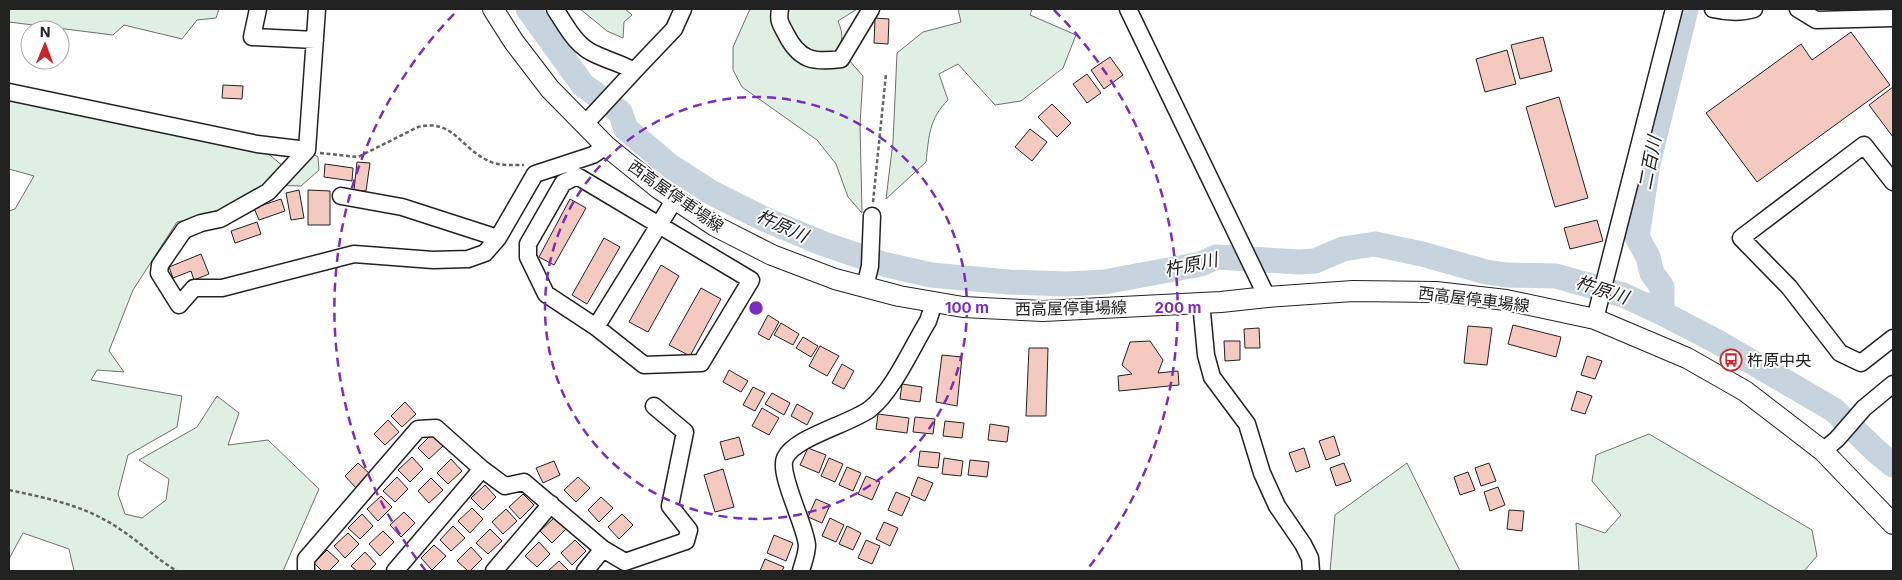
<svg xmlns="http://www.w3.org/2000/svg" width="1902" height="580" font-family="Inter,'Noto Sans JP',sans-serif">
	<style>
		.green { fill: #e0efe3; stroke: #6f6f6f }
		.lines { fill: none; stroke-linecap: round; stroke-linejoin: round }
		.river { stroke: #c7d3dd; stroke-width: 25 }
		.building { fill: #f3c9c0; stroke: #222 }
		.minor-casing { stroke: #222; stroke-width: 19 }
		.major-casing { stroke: #222; stroke-width: 22 }
		.path { stroke: #646464; stroke-width: 2.5; stroke-dasharray: 4 2.5; stroke-linecap: butt }
		.minor { stroke: #fff; stroke-width: 16 }
		.major { stroke: #fff; stroke-width: 20 }
		.ring { fill: none; stroke: #7b2cbf; stroke-width: 2.5; stroke-dasharray: 9 6 }
		.labels { text-anchor: middle; stroke-width: 4; stroke-linejoin: round; paint-order: stroke }
		.street-label { font-size: 16px; fill: #222; stroke: #fff }
		.poi-label { font-size: 16px; fill: #222; stroke: #fff; text-anchor: start }
		.water-label { font-size: 18px; font-style: italic; fill: #222; stroke: #fff }
		.centre { fill: #7b2cbf; stroke: #fff; stroke-width: 2.5 }
		.ring-label { font-size: 15px; text-anchor: middle; font-weight: bold; fill: #7b2cbf; stroke: #fff; stroke-width: 4; stroke-linejoin: round; paint-order: stroke }
	</style>
	<rect width="100%" height="100%" fill="#fff"/>
	<!-- green -->
	<path class="green" d="M9,9H219L216,18L197,20L182,39L124,25L113,35L9,22Z
		M580,9H625L632,15L624,22L623,38L607,31Z
		M750,9H776L788,48L848,59L863,76L860,124L862,213L848,197L836,164L817,140L742,87L733,70V47Z
		M783,9H857L838,21C843,34 844,39 836,52L811,53L792,41Z
		M958,9H1032L1030,15L1076,35L1063,68L1021,101L995,105L958,64L939,74L948,100C929,119 929,136 926,162L886,199L893,142L897,53L923,32L961,22Z
		M9,93L265,151L290,172L308,151L318,157L319,170L301,186L265,185L215,214L177,222L133,290L109,351L124,372L97,370L91,380L182,396L177,427L128,455L118,494L125,514L142,518L166,500L169,479L139,460L197,427L217,396L239,413L228,445L268,440L319,489L283,571H74L69,549L23,533L9,559V211L15,209L34,176L9,169Z
		M1649,434L1812,530L1817,556L1804,571H1579L1576,523L1605,533L1621,515L1592,481L1596,455Z
		M1407,463L1460,571H1330L1335,515Z"/>
	<g class="lines">
		<!-- river -->
		<path class="river" d="M528,9L583,85L620,112L626,129L670,166L712,193L764,219L824,244L883,264L931,275L1009,282L1067,284L1104,282L1201,264L1216,257L1299,262L1315,261L1343,249L1375,244L1422,254L1486,272L1506,275L1556,276L1623,295L1662,313L1714,340L1834,410L1876,451L1893,465
			M1662,313V287L1652,273L1648,257L1637,237L1648,164L1686,9"/>
	</g>
	<!-- building -->
	<path class="building" d="M875,18L889,19L888,44L874,43Z
		M1851,32L1890,85L1757,182L1706,113L1801,44L1812,60Z
		M1543,37L1552,71L1520,79L1511,45Z
		M1507,50L1516,84L1485,92L1476,59Z
		M1110,57L1123,75L1104,89L1091,70Z
		M1087,74L1101,93L1087,103L1073,84Z
		M223,85L243,86L242,99L222,98Z
		M1893,87V137L1869,105Z
		M1559,97L1588,198L1555,207L1526,107Z
		M1052,104L1071,123L1057,137L1038,117Z
		M1030,129L1047,142L1032,161L1015,147Z
		M357,162L370,163L366,191L354,190Z
		M325,164L353,168L352,181L324,177Z
		M299,190L304,218L291,220L286,193Z
		M308,190L330,191V225H308Z
		M281,199L285,211L259,220L254,208Z
		M570,199L586,208L554,265L539,257Z
		M1597,220L1603,241L1570,249L1564,228Z
		M257,222L261,234L235,243L231,231Z
		M604,238L620,247L587,304L572,295Z
		M201,254L209,274L194,280L191,271L173,278L169,267Z
		M661,265L679,276L648,332L629,322Z
		M701,288L721,299L690,356L669,345Z
		M768,315L779,322L769,340L758,334Z
		M781,323L799,334L793,345L774,335Z
		M1513,325L1561,337L1556,357L1508,344Z
		M1468,326L1492,328L1487,365L1464,363Z
		M1259,328L1260,348H1245L1244,329Z
		M803,337L818,346L811,357L796,348Z
		M1150,341L1163,360L1158,373L1178,371L1179,385L1119,391L1118,376L1132,374L1122,365L1130,342Z
		M1224,341H1240V360L1225,361Z
		M820,346L839,356L827,376L809,366Z
		M1029,348H1048L1046,416H1026Z
		M942,355L962,357L957,406L936,402Z
		M1587,356L1602,361L1595,379L1581,375Z
		M842,364L854,371L844,389L832,383Z
		M729,370L748,381L741,392L723,382Z
		M902,384L922,387L920,402L900,399Z
		M753,387L765,393L755,411L743,405Z
		M1577,391L1592,396L1585,414L1571,410Z
		M772,393L790,403L784,415L765,404Z
		M405,402L416,414L402,427L391,416Z
		M797,404L813,413L807,425L791,416Z
		M762,408L779,418L769,435L752,426Z
		M878,414L909,418L907,433L876,429Z
		M915,417L935,419L933,434L913,432Z
		M388,420L399,432L385,445L374,434Z
		M945,421L964,423L962,438L943,436Z
		M990,424L1009,427L1007,442L988,440Z
		M432,434L443,446L429,459L418,448Z
		M1334,436L1340,455L1326,460L1319,441Z
		M739,437L744,455L725,460L720,442Z
		M808,448L826,455L819,473L800,465Z
		M1304,448L1310,467L1296,472L1289,453Z
		M920,451L940,453L938,468L918,466Z
		M412,457L423,469L410,482L398,470Z
		M829,458L843,464L835,482L821,476Z
		M944,458L963,461L961,476L942,474Z
		M451,459L462,471L448,484L437,473Z
		M970,460L989,462L987,477L968,475Z
		M554,461L560,475L543,483L536,468Z
		M358,463L370,474L356,488L345,476Z
		M1344,463L1351,481L1336,486L1330,468Z
		M1489,463L1496,481L1481,486L1475,468Z
		M847,467L861,473L853,491L839,485Z
		M723,469L734,507L715,512L704,475Z
		M1468,472L1475,490L1460,495L1454,477Z
		M866,476L880,482L872,500L858,494Z
		M397,477L408,489L395,502L383,491Z
		M578,477L590,488L576,502L564,490Z
		M918,477L933,483L925,501L911,495Z
		M431,478L443,490L429,503L418,491Z
		M485,485L496,497L483,510L471,498Z
		M1498,487L1505,505L1490,511L1484,492Z
		M896,492L910,498L902,516L888,510Z
		M523,494L534,505L520,519L509,507Z
		M381,496L392,507L378,521L367,509Z
		M601,497L613,508L599,522L588,510Z
		M816,499L830,505L822,523L808,517Z
		M472,508L483,519L470,533L458,521Z
		M506,509L517,521L503,534L492,522Z
		M1509,510L1524,511L1522,531L1507,529Z
		M404,512L415,523L401,537L390,525Z
		M362,514L373,526L360,539L348,528Z
		M622,514L633,525L619,539L608,527Z
		M554,518L566,529L552,543L540,531Z
		M830,518L844,525L836,542L822,536Z
		M884,522L898,528L890,546L876,539Z
		M453,526L465,538L451,551L440,540Z
		M847,526L861,533L853,550L839,544Z
		M490,529L502,541L488,554L476,543Z
		M383,531L394,542L380,556L369,544Z
		M348,533L359,544L345,558L334,546Z
		M774,535L793,543L786,561L767,553Z
		M575,540L586,551L572,565L561,553Z
		M866,540L880,546L872,564L858,558Z
		M539,542L550,554L537,567L525,556Z
		M434,545L446,556L432,570L421,558Z
		M471,547L482,559L470,571H468L457,561Z
		M327,550L339,561L329,571H322L314,563Z
		M365,552L376,564L369,571H357L351,566Z
		M765,559L784,567L782,571H760Z
		M559,561L569,571H548Z"/>
	<g class="lines">
		<!-- minor casing -->
		<g class="minor-casing">
			<path id="minor" d="M258,9L252,37L315,40
				M317,9L307,150L268,192L220,219L201,223L184,230L160,265L159,273L179,305L194,288H222L354,254L433,260L468,259L485,253L498,238L535,174L593,155L606,146
				M555,9C567,27 576,47 597,55C610,61 622,64 634,71L584,125
				M780,9C778,21 780,23 786,34C799,60 813,63 841,59L871,9
				M1128,9L1267,297
				M1713,9C1726,12 1741,13 1754,9
				M1798,9L1816,20L1893,18
				M634,71L674,29L683,9
				M9,92L257,144L307,150
				M577,176L751,280L701,363L644,365L596,327L546,294L528,257V244L563,183Z
				M1893,182L1864,145L1741,238L1789,287L1840,353L1861,363L1893,338
				M341,196L402,207L498,238
				M865,287L870,266L872,216
				M1201,302L1206,355L1212,377L1247,424L1262,473L1277,506L1303,544L1310,558L1311,571
				M1595,319L1674,9
				M596,327L675,199
				M1823,451L1837,439L1864,408L1893,384
				M603,549L625,562L686,541L689,530L670,506L685,432L654,406
				M306,571V559L418,429L436,428L482,469L505,486L524,482L603,549L585,571
				M395,571L482,469
				M494,571L551,504
				M801,571C803,563 807,554 807,545C805,524 778,474 785,458C795,437 850,424 870,409C893,391 912,347 928,321L931,312L932,301"/>
		</g>
		<!-- major casing -->
		<g class="major-casing">
			<path id="major" d="M493,9L514,42L550,89L606,146L658,188L715,226L772,255L835,279L899,296L963,307L1043,311L1221,302L1267,297L1353,291L1436,292L1506,300L1595,319L1687,358L1745,391L1823,451L1893,524"/>
		</g>
		<!-- path -->
		<path class="path" d="M320,153L358,157L418,127C453,118 461,149 489,161C498,166 513,165 524,165
			M873,202L886,74
			M9,490C51,499 88,506 124,532C142,544 158,560 177,571"/>
		<!-- minor -->
		<use href="#minor" class="minor"/>
		<!-- major -->
		<use href="#major" class="major"/>
	</g>
	<!-- distance rings -->
	<g class="ring">
		<circle cx="756" cy="308" r="211"/>
		<path d="M426 571A422 422 0 0 1 458 10M1054 10A422 422 0 0 1 1086 571"/>
	</g>
	<!-- icons -->
	<defs>
		<g id="bus-ring" transform="scale(1.125)"><circle r="9.5" fill="#fff" stroke="#c62828" stroke-width="1.5"/><path d="M-5-6H5V4H4V6H2V4H-2V6H-4V4H-5ZM-3.5-4V0h7V-4ZM-3.5 1.2v1.5H-2V1.2ZM2 1.2v1.5H3.5V1.2Z" fill="#c62828"/></g>
	</defs>
	<g fill-rule="evenodd">
		<use href="#bus-ring" x="1731" y="360"/>
	</g>
	<g class="labels">
		<!-- street labels -->
		<g class="street-label">
			<text transform="translate(676 196) rotate(35)" y="6">西高屋停車場線</text>
			<text transform="translate(1474 299) rotate(7)" y="6">西高屋停車場線</text>
			<text transform="translate(1071 308) rotate(-1)" y="6">西高屋停車場線</text>
		</g>
		<!-- poi labels -->
		<g class="poi-label">
			<text x="1747" y="366">杵原中央</text>
		</g>
		<!-- water labels -->
		<g class="water-label">
			<text transform="translate(1650 163) rotate(-79)" y="6">二百川</text>
			<text transform="translate(782 226) rotate(24)" y="6">杵原川</text>
			<text transform="translate(1191 265) rotate(-12)" y="6">杵原川</text>
			<text transform="translate(1602 290) rotate(18)" y="6">杵原川</text>
		</g>
	</g>
	<circle cx="756" cy="308" r="8" class="centre"/>
	<g class="ring-label">
		<text x="967" y="313">100 m</text>
		<text x="1178" y="313">200 m</text>
	</g>
	<!-- border -->
	<rect width="1902" height="580" fill="none" stroke="#222222" stroke-width="20"/>
	<!-- north arrow -->
	<g transform="translate(45 45) rotate(1)"><circle r="24" fill="#ffffff" stroke="#a7a7a7"/>
	<path d="M0-4L9 19L0 12L-9 19Z" fill="#c62828"/>
	<text y="-8" font-size="14" font-weight="bold" text-anchor="middle" fill="#222222">N</text>
	</g>
</svg>
